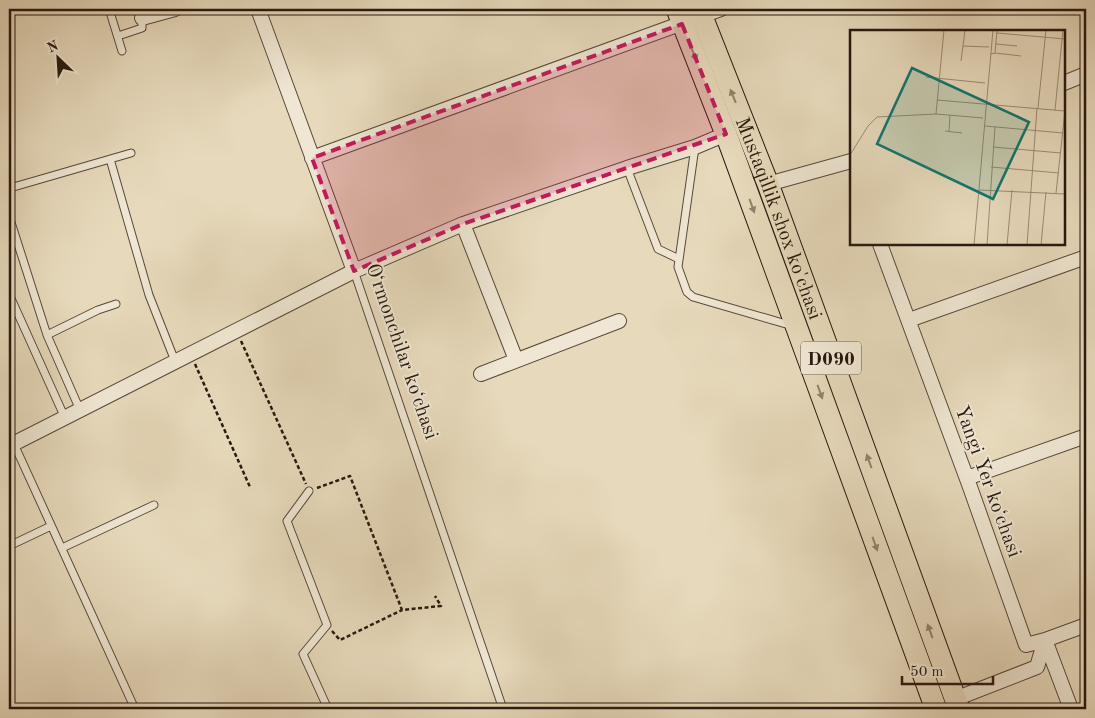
<svg xmlns="http://www.w3.org/2000/svg" width="1095" height="718" font-family="'Old Standard TT',serif">
	<style>
		.lines { fill: none; stroke-linecap: round; stroke-linejoin: round }
		.lane-casing { stroke: #58483a; stroke-width: 9 }
		.street-casing { stroke: #58483a; stroke-width: 16 }
		.primary-casing { stroke: #28180f; stroke-width: 23 }
		.path { stroke: #28180f; stroke-width: 2.5; stroke-dasharray: 4 2.5; stroke-linecap: butt }
		.lane { stroke: #efe7d3; stroke-width: 7 }
		.street { stroke: #efe7d3; stroke-width: 14 }
		.primary { stroke: #e7dabc; stroke-width: 21 }
		.oneway { fill: #91836e }
		.marked { fill: #c2185b; fill-opacity: 0.2; stroke: #c2185b; stroke-width: 4; stroke-dasharray: 10 6; stroke-linejoin: round }
		.labels { text-anchor: middle; stroke-width: 4; stroke-linejoin: round; paint-order: stroke }
		.shield { fill: #efe7d3; stroke: #64564a; stroke-width: 1 }
		.shield-label { font-size: 19px; font-weight: bold; fill: #28180f }
		.street-label { font-size: 20px; fill: #28180f; stroke: #efe7d3 }
		.inset-road { fill: none; stroke: #9b8c77; stroke-width: 1 }
		.view { fill: #0f766e; fill-opacity: 0.15; stroke: #0f766e; stroke-width: 2.5 }
		.inset-edge { fill: none; stroke: #28180f; stroke-width: 2.5 }
	</style>
	<rect width="100%" height="100%" fill="#e7dabc"/>
	<filter id="stains"><feTurbulence type="fractalNoise" baseFrequency=".004" numOctaves="4"/><feColorMatrix values="0 0 0 0 .2 0 0 0 0 .09 0 0 0 0 .02 0 0 0 .5 -.17"/></filter>
	<radialGradient id="worn" r=".72"><stop offset=".6" stop-color="#630" stop-opacity="0"/><stop offset="1" stop-color="#630" stop-opacity=".3"/></radialGradient>
	<g class="lines">
		<!-- lane casing -->
		<g class="lane-casing">
			<path id="lane" d="M110,12L122,51
				M118,36L142,28V18
				M695,147L678,267L687,292L693,297L793,326
				M110,159L149,295L175,361
				M627,168L658,249L679,259
				M10,188L131,153
				M9,216L47,335L80,410
				M354,271L503,709
				M9,294L65,418
				M47,335L98,310L116,304
				M14,444L135,709
				M309,491L287,521L327,625L303,654L328,709
				M9,546L51,526
				M62,548L154,505"/>
		</g>
		<!-- street casing -->
		<g class="street-casing">
			<path id="street" d="M258,9L354,271
				M142,18L175,9
				M1064,83L1086,74
				M312,158L721,9
				M768,184L851,161
				M463,224L516,360
				M880,244L970,487L1026,645L1045,640L1071,709
				M909,320L1086,257
				M481,374L619,321
				M9,446L354,271L463,224L627,168L695,147L726,134
				M967,478L1086,436
				M955,699L1037,667L1045,640L1086,625"/>
		</g>
		<!-- primary casing -->
		<g class="primary-casing">
			<g id="primary">
				<path d="M677,9L726,134L936,709"/>
				<path id="s1" d="M699,9L768,184L959,709"/>
			</g>
		</g>
		<!-- path -->
		<path class="path" d="M241,341L306,484
			M195,364L250,487
			M317,488L350,476L402,610L441,606L435,596
			M332,631L340,640L402,610"/>
		<!-- lane -->
		<use href="#lane" class="lane"/>
		<!-- street -->
		<use href="#street" class="street"/>
		<!-- primary -->
		<use href="#primary" class="primary"/>
	</g>
	<!-- one-way arrows -->
	<defs><path id="oneway-solid" d="M-6-.8H1V-3.2L6.5 0L1 3.2V.8H-6Z" transform="scale(1.25)"/></defs>
	<g class="oneway">
		<use href="#oneway-solid" transform="translate(694 54) rotate(68)"/>
		<use href="#oneway-solid" transform="translate(733 96) rotate(-112)"/>
		<use href="#oneway-solid" transform="translate(752 206) rotate(70)"/>
		<use href="#oneway-solid" transform="translate(820 392) rotate(70)"/>
		<use href="#oneway-solid" transform="translate(869 461) rotate(-110)"/>
		<use href="#oneway-solid" transform="translate(875 544) rotate(70)"/>
		<use href="#oneway-solid" transform="translate(930 631) rotate(-110)"/>
	</g>
	<!-- marked area -->
	<path class="marked" d="M682,24L726,134L463,224L354,271L312,158Z"/>
	<g class="labels">
		<!-- shield labels -->
		<rect class="shield" x="801" y="341.5" width="60" height="33" rx="4"/>
		<g class="shield-label">
			<text x="831" y="365">D090</text>
		</g>
		<!-- street labels -->
		<g class="street-label">
			<text dy="7" stroke="none"><textPath href="#s1" startOffset="224">Mustaqillik shox ko'chasi</textPath></text>
			<text transform="translate(403 351) rotate(71)" y="7">Oʻrmonchilar koʻchasi</text>
			<text transform="translate(989 481) rotate(70)" y="7">Yangi Yer koʻchasi</text>
		</g>
	</g>
	<!-- overview -->
	<g transform="translate(850 30)">
		<rect width="215" height="215" fill="#e7dabc"/>
		<path class="inset-road" d="M115,0L113,16L139,17M147,3L215,9M146,14L167,16M145,23L171,26M141,24L145,23L147,0M111,31L113,16M76,47L135,53M87,70L215,81M188,78L196,0M205,80L213,0M86,84L94,0M135,96L213,103M95,101L112,103M99,102L100,85M143,117L211,123M0,125L18,96L27,87L86,84L133,88M141,137L209,143M129,160L215,164M206,163L215,81M124,215L143,0M137,215L145,97M157,215L162,160M177,215L187,78M191,215L196,162"/>
		<path class="view" d="M62,38L179,92L143,169L27,114Z"/>
		<rect width="215" height="215" class="inset-edge"/>
	</g>
	<!-- margin -->
	<rect width="1095" height="718" fill="none" stroke="#e7dabc" stroke-width="30"/>
	<rect x="10" y="10" width="1075" height="698" fill="none" stroke="#28180f" stroke-width="2.5"/>
	<rect x="15" y="15" width="1065" height="688" fill="none" stroke="#28180f"/>
	<!-- north arrow -->
	<g transform="translate(58 58) rotate(335)" stroke="#efe7d3" stroke-width="4" paint-order="stroke">
	<path d="M0-4L9 19L0 12L-9 19Z" fill="#28180f"/>
	<text y="-8" font-size="14" font-weight="bold" text-anchor="middle" fill="#28180f">N</text>
	</g>
	<!-- scale -->
	<path d="M902 676v8h91v-8" fill="none" stroke="#28180f" stroke-width="2.5"/>
	<text x="910" y="676" font-size="15" fill="#28180f" stroke="#efe7d3" stroke-width="4" paint-order="stroke">50 m</text>
	<rect width="100%" height="100%" filter="url(#stains)"/>
	<rect width="100%" height="100%" fill="url(#worn)"/>
</svg>
